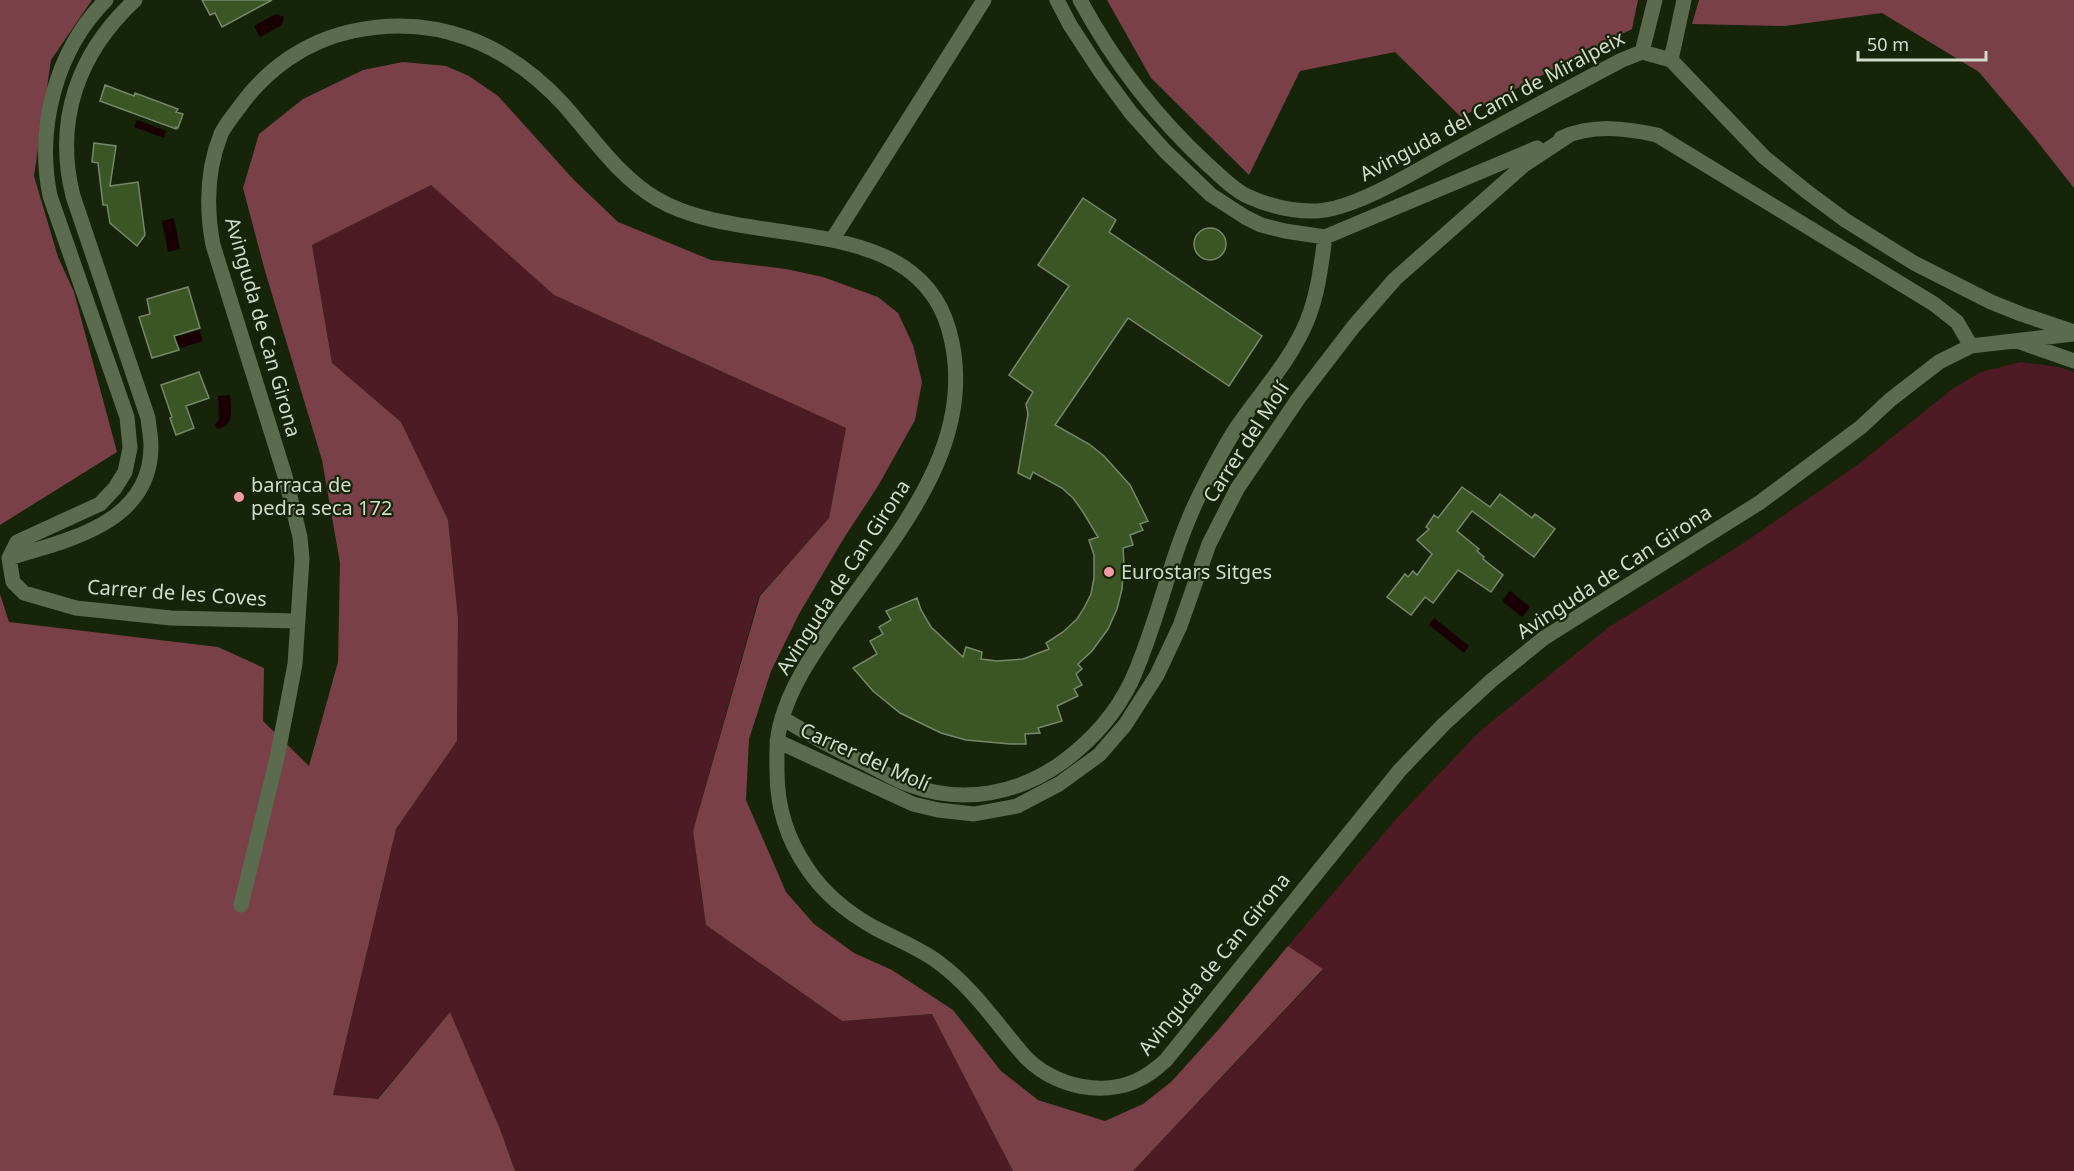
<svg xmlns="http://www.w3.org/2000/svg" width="2074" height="1171" font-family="'Noto Sans',sans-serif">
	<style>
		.green { fill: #4e1a24 }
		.forest { fill: #794048 }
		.water { fill: #190002 }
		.building { fill: #3b5525; stroke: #76886a; stroke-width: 1.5 }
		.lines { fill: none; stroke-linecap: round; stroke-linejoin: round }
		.street { stroke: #5a6b4e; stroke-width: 15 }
		.poi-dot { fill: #f49aa5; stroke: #16240a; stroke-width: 2 }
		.labels { text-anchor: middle; stroke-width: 4.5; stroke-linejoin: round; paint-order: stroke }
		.street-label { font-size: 20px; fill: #d2dccb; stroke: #16240a }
		.poi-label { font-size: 20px; fill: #d2dccb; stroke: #16240a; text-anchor: start }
	</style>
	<rect width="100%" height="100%" fill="#16240a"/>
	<!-- green -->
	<path class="green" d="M432,184L554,295L846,428L829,518L759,596L693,831L706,925L842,1021L932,1014L1013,1171H515L500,1129L450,1012L377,1099L333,1095L396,829L457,741L458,618L448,520L401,422L332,363L312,245Z
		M2021,362L2059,367L2074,372V1171H1133L1323,970L1288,946L1398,817L1479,732L1609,627L1739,546L1856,466L1951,390L1981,372Z"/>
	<!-- forest -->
	<path class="forest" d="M0,0H92L51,60L34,176L58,257L74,292L117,452L0,525Z
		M1107,0H1638L1632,29L1461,117L1395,52L1300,71L1249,175L1151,78Z
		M1699,0H2074V188L2033,136L1979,72L1882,13L1785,26L1692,24Z
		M403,62L446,66L469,76L498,96L574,180L618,222L711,260L786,269L823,277L878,297L898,313L913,345L922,382L915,420L878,486L844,538L799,614L771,671L749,739L746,800L786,892L814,924L854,953L892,970L953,1010L1001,1071L1038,1100L1105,1121L1143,1104L1171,1082L1220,1028L1288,946L1323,969L1133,1171H1013L932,1014L842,1021L706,925L693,831L760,596L829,518L846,428L554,295L431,185L312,245L332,363L401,422L448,520L458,618L457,741L396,829L333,1095L378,1099L450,1012L500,1129L515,1171H0V594L9,622L218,647L264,668L263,721L309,766L338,662L340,563L322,460L265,271L243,188L259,134L303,99L363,70Z"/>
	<!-- water -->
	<path class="water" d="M276,14L284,17L282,25L260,37L254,26Z
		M137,120L166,131L164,138L134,127Z
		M174,218L180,249L168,252L162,221Z
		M177,328L180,336L199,330L203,341L180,348L178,344V347L156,342L175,337L176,335L174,329Z
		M230,395C231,409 235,426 217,429L215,424L219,420L218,396Z
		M1510,591L1530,607L1522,617L1502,601Z
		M1434,618L1469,646L1464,653L1429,625Z"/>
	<!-- building -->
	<path class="building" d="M202,0H272L222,27L215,13L210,15Z
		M105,85L134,96L135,93L178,109L176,112L183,114L178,128L176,127V129L100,101Z
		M94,143L116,146L110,186L138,182L145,235L137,246L110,223L107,205H103L98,163L92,162Z
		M1083,198L1116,220L1109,232L1262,336L1229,386L1128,318L1055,425L1089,444L1104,456L1130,485L1148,521L1140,524L1143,530L1130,535L1133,545L1123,548L1124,565L1122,589L1117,609L1108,629L1092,651L1078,664L1082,669L1076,674L1082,685L1074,689L1078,696L1057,706L1062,721L1038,728L1040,733L1025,734L1026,744H1010L966,740L941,733L900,713L873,691L853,668L877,654L870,641L883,634L879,627L891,620L886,611L917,598L921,610L931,627L963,657L966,647L982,652L981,659L997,661L1023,659L1049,649L1046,643L1063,632L1077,619L1084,608L1091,594L1094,578V555L1089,540L1098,537L1083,512L1073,498L1062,488L1033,472L1030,479L1018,473L1028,414L1026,404L1033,392L1009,375L1069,286L1038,265Z
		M1194 244a16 16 0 1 1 32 0a16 16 0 1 1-32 0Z
		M188,287L200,328L174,336L179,350L152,358L139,317L150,314L147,299Z
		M199,372L209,398L186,406L194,428L176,435L170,418L172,417L161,385Z
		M1462,487L1490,507L1500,494L1532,518L1535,514L1555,529L1534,557L1472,511L1457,531L1479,549L1477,551L1484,557L1483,559L1503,575L1491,592L1458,570L1433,603L1425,597L1411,615L1387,597L1405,574L1408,577L1413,571L1417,575L1432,554L1417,540L1429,529L1426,527L1434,515L1438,518Z"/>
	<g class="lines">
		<!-- street -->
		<path class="street" d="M1057,0L1070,25L1100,71L1131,113L1165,151L1211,195L1245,217L1261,225L1285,231L1325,237L1537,148
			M1080,0C1113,61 1157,118 1208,165C1220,175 1232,189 1247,196C1269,206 1293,212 1317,211C1357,208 1410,174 1445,155C1504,123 1563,91 1622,60L1642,52L1671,60L1764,157L1806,191L1845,220L1914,263L1991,302L2021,314L2074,332
			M1642,52L1655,0
			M1671,60L1684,0
			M1561,138C1593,124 1625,128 1657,135L1934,304L1957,322L1971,346
			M832,240L984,0
			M2020,342L2074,361
			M9,558C67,540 151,524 151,446C151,437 149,428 148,418L73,196C54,120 78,53 135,0
			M9,558L17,542L100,504L115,488L125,472L130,448L127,417L50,196C36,127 56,50 106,0
			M9,558L13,582L24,593L76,608L171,618L298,621
			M782,718C810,735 839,751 869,765C883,772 896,780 910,785C963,805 1019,794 1064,761C1092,740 1116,713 1131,682C1159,621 1170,554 1200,494C1211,472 1223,448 1237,427C1261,392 1291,360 1307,321C1318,294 1321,266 1325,237
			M777,741L913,804L938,810L974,814L1017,806L1059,784L1099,755L1125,725L1157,675L1180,626L1209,544L1237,489L1298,399L1354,326L1395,279L1524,165L1571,134
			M241,905L277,758L288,701L295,664L302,559L300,537L285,476L213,245C206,208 207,169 221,134C225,125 232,117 238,109C266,69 306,41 353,31C436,13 508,44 564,105C593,138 619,177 657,199C744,251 915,208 949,330C982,447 888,543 828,632C809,660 790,688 781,722C776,738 777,755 777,772C777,808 787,839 807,868C824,894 848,913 875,928C896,939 919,948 938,962C972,987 994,1020 1021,1052C1051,1088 1110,1101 1150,1073C1152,1072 1164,1062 1166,1060L1400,770L1444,724L1492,680L1544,638L1759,503L1861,427L1890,400L1939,362L1971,346L2074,334"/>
	</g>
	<!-- markers -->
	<g class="poi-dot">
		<circle cx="239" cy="497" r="6"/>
		<circle cx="1109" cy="572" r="6"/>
	</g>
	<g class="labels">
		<!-- street labels -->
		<g class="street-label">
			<text transform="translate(1492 106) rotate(-28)" y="7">Avinguda del Camí de Miralpeix</text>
			<text transform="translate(263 327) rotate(74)" y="7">Avinguda de Can Girona</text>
			<text transform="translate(1246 442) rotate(-57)" y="7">Carrer del Molí</text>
			<text transform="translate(1614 572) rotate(-33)" y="7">Avinguda de Can Girona</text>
			<text transform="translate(843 577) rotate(-57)" y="7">Avinguda de Can Girona</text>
			<text transform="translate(177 593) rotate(4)" y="7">Carrer de les Coves</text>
			<text transform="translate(865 757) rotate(24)" y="7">Carrer del Molí</text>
			<text transform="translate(1214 964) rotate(-51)" y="7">Avinguda de Can Girona</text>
		</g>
		<!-- poi labels -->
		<g class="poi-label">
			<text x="251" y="492">barraca de<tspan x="251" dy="23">pedra seca 172</tspan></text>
			<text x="1121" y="579">Eurostars Sitges</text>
		</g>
	</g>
	<!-- scale -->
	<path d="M1858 51v9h128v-9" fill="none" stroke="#d2dccb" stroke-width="3"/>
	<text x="1867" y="51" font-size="18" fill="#d2dccb" stroke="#16240a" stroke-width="4.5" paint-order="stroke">50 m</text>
</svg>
